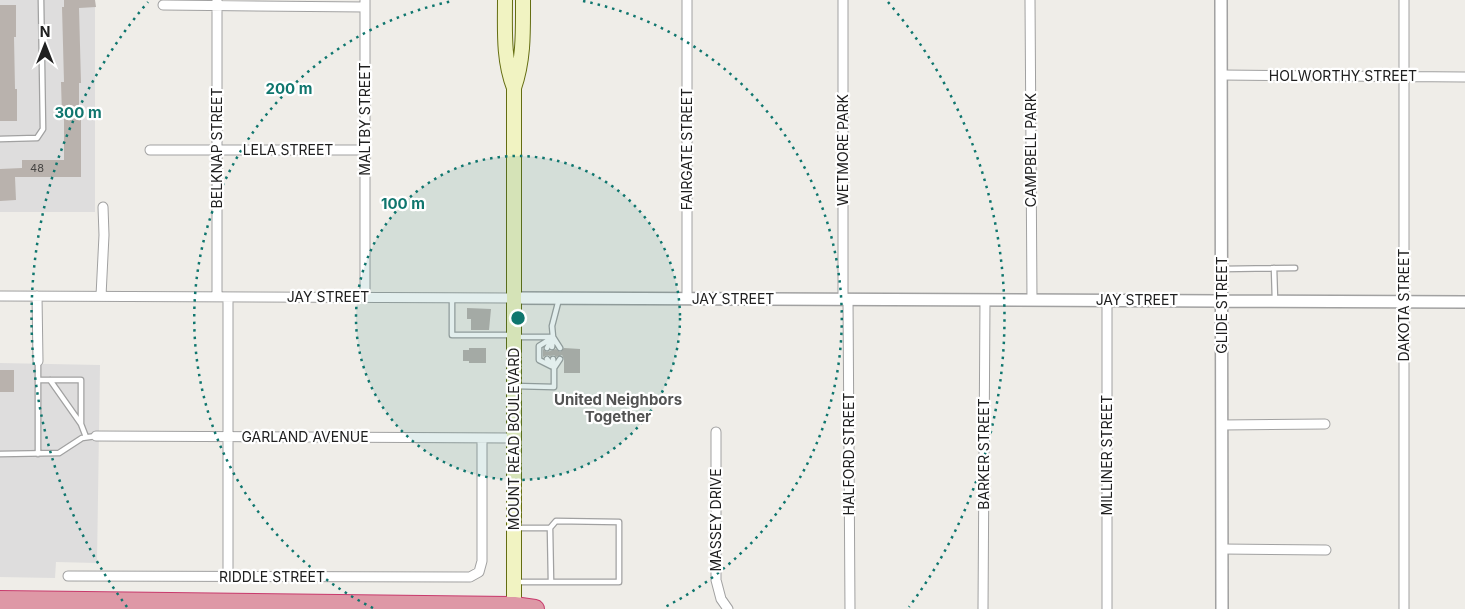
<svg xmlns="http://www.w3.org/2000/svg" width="1465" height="609" font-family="Inter,sans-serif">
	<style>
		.residential { fill: #dedddd }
		.building { fill: #b9b2ad }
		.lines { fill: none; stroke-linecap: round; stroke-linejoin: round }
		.service-casing { stroke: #a1a1a1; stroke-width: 7 }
		.minor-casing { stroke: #a1a1a1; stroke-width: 11 }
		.tertiary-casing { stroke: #a1a1a1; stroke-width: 14 }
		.secondary-casing { stroke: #646d11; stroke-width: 16 }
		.motorway-casing { stroke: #c83a6c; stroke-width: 20 }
		.service { stroke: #fff; stroke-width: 4.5 }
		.minor { stroke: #fff; stroke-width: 9 }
		.tertiary { stroke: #fff; stroke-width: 11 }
		.secondary { stroke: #f1f3c2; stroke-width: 14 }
		.motorway { stroke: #de98a6; stroke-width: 18 }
		.ring { fill: none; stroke: #0f766e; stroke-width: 2.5; stroke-dasharray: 2.5 5 }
		.labels { text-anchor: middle; stroke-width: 4.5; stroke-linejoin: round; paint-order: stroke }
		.number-label { font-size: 11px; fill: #464443 }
		.street-label { font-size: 14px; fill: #202020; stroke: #fff }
		.neighbourhood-label { font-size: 15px; font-weight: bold; fill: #535353; stroke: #fff }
		.centre { fill: #0f766e; stroke: #fff; stroke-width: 2.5 }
		.ring-label { font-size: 15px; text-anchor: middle; font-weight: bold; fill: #0f766e; stroke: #fff; stroke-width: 4.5; stroke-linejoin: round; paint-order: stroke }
	</style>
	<rect width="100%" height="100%" fill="#efede8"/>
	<!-- residential -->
	<path class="residential" d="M0,0H95V212H0Z
		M0,363L100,365L97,563L56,562L55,578L0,577Z"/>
	<!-- building -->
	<path class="building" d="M64,0H95L96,7L79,8L81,83H79V113H81V177H15L16,200L0,201V169L22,168V160H64V115H62L61,82H64L62,7H64Z
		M0,5H16V37H14L15,89H17V121H0Z
		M467,308L491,309L489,330H471V319H467Z
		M469,348H486V363H469V361H463V350H469Z
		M564,348L580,349V373H564V359L562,355L556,357L554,355L550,356L547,355L543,357V349L547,352L556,349L560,352Z
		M0,370H14V392H0Z"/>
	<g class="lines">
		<!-- service casing -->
		<g class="service-casing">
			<path id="service" d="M0,139L37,138L43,129L41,0
				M1274,268L1275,300
				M1223,269L1295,268
				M452,298V335H511
				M516,337H551
				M552,347L553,337L560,348
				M547,348L553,337L552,326L559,299
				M553,359L554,368L560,359
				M38,361V454
				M551,366L539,360V346L552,338
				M38,380H81V424
				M50,380L81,424L86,437
				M515,386L554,387V368L547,359
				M0,454L59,453L82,438L96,436
				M515,528H550L556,521L619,522V582H517
				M550,528L551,582"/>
		</g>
		<!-- minor casing -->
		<g class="minor-casing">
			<path id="minor" d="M365,0V297
				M843,0V299
				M1030,0L1032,300
				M1404,0V609
				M163,5L365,7
				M1221,75L1465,77
				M150,150H365
				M0,296L514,298
				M37,296L38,361
				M101,296L104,235L103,207
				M217,297V0
				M228,297V577
				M687,298V0
				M848,299L850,609
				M1107,300V609
				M1222,425L1325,424
				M716,432V580L721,599L728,609
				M96,436L514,438
				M1222,549L1326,550
				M68,576L470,577L479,572L482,561V438
				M983,609L985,300"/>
		</g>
		<!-- tertiary casing -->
		<g class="tertiary-casing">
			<path id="tertiary" d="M1221,0L1222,609
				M514,298L1465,302"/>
		</g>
		<!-- secondary casing -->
		<g class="secondary-casing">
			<path id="secondary" d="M505,0C505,30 503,60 514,88
				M514,609V88C524,59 523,31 523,0"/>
		</g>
		<!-- motorway casing -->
		<g class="motorway-casing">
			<path id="motorway" d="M0,600L514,606L535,609"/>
		</g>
		<!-- service -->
		<use href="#service" class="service"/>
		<!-- minor -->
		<use href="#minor" class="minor"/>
		<!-- tertiary -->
		<use href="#tertiary" class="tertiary"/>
		<!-- secondary -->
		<use href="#secondary" class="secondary"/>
		<!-- motorway -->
		<use href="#motorway" class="motorway"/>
	</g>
	<!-- distance rings -->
	<circle cx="518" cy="318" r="162" fill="#0f766e" fill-opacity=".12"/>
	<g class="ring">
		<circle cx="518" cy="318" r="162"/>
		<path d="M373 608A324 324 0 0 1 453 1M583 1A324 324 0 0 1 663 608"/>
		<path d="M127 607A486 486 0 0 1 148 2M888 2A486 486 0 0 1 909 607"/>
	</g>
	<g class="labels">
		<!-- number labels -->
		<g class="number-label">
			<text x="37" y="172">48</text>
		</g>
		<!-- street labels -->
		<g class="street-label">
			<text x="1343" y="81">HOLWORTHY STREET</text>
			<text transform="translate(365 119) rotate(-90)" y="5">MALTBY STREET</text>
			<text transform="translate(217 148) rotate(-90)" y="5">BELKNAP STREET</text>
			<text transform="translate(687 149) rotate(-90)" y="5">FAIRGATE STREET</text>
			<text x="288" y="155">LELA STREET</text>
			<text transform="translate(843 150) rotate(-90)" y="5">WETMORE PARK</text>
			<text transform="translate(1031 150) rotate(-90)" y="5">CAMPBELL PARK</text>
			<text x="328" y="302">JAY STREET</text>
			<text x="733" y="304">JAY STREET</text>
			<text x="1137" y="305">JAY STREET</text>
			<text transform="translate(1222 305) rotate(-90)" y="5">GLIDE STREET</text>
			<text transform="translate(1404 305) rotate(-90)" y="5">DAKOTA STREET</text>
			<text x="305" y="442">GARLAND AVENUE</text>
			<text transform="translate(514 439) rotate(-90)" y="5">MOUNT READ BOULEVARD</text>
			<text transform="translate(849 454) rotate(-90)" y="5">HALFORD STREET</text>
			<text transform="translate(984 454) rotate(-90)" y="5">BARKER STREET</text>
			<text transform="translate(1107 455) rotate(-90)" y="5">MILLINER STREET</text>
			<text transform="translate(716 520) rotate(-90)" y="5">MASSEY DRIVE</text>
			<text x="272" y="582">RIDDLE STREET</text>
		</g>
		<!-- neighbourhood labels -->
		<g class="neighbourhood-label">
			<text x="618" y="405">United Neighbors<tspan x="618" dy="17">Together</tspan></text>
		</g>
	</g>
	<circle cx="518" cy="318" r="8" class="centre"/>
	<g class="ring-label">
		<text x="289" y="94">200 m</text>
		<text x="78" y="118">300 m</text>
		<text x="403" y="209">100 m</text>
	</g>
	<!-- north arrow -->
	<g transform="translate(45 45)" stroke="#ffffff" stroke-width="4" paint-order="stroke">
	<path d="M0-4L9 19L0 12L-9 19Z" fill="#202020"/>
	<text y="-8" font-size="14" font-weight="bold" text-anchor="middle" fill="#202020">N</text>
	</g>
</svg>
